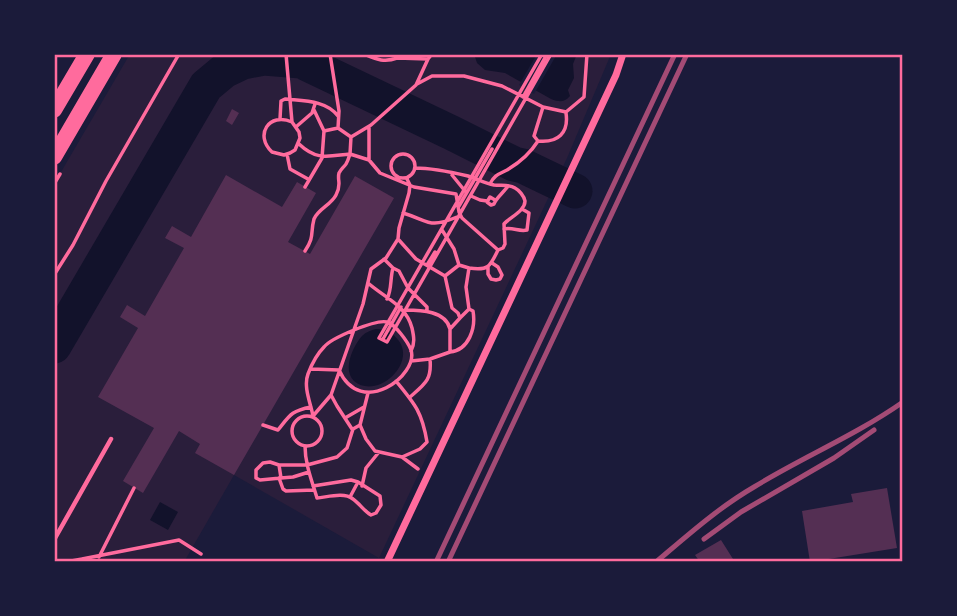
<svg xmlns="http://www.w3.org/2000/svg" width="957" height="616" font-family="Raleway,sans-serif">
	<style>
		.green { fill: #2a1e3b }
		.water { fill: #12122b }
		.pier { fill: #1b1b3a }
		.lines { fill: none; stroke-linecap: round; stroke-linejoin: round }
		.stream { stroke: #12122b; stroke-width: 6 }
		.river { stroke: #12122b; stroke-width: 35 }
		.building { fill: #542f53 }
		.path { stroke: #ff6b9d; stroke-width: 3.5 }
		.service { stroke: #ff6b9d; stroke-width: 4.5 }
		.minor { stroke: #ff6b9d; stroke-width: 7 }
		.primary { stroke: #ff6b9d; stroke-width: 16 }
		.rail { stroke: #a44b75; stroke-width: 5 }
		.neatline { fill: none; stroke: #ff6b9d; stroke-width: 2.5 }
	</style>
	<rect width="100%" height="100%" fill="#1b1b3a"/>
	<!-- green -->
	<path class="green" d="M130,54H611L567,158L379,558L234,475L184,562H54V184Z"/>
	<!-- water -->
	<path class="water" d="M474,54H577L573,64L574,78L568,90L570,96C564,103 559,102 551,99L505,73L485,70L477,63Z
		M376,329C386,329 393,333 399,341C416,365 376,400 354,381C342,370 353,346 362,336C366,332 371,330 376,329Z
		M160,502L178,512L168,530L150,520Z"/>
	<!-- pier -->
	<path class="pier" d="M537,54H557L534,94L519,85Z"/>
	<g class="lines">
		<!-- stream -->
		<path class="stream" d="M206,86L224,54"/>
		<!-- river -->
		<path class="river" d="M54,346L206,86L224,71L243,62L264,58L301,61L452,133L514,164L523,166L575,191"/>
	</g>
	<!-- building -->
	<path class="building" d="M232,109L239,113L232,125L226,121Z
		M226,175L282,207L297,182L316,193L288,242L310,254L355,176L394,198L234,475L195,453L200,444L179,431L143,493L123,481L154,428L98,397L138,328L120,317L127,305L145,316L184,248L165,238L172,226L191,237Z
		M887,488L897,548L810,562L802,511L853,502L851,494Z
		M721,540L733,559L727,562H700L695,555Z"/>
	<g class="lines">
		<!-- path -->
		<path class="path" d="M286,54L292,122L299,132L300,138L295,150L290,153L284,155L272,152C254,135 269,112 292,122
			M364,54C376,59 384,63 397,58
			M393,54L397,58L428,59
			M542,54L379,338L387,342L551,54
			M417,84L432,76H464L502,86L543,107L566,112L584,97L587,54
			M523,97L547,54
			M543,107L534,136L538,141C558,143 569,133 566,113
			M314,110L324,131
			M280,119L281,101L285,99C303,101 326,100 338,116
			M297,126L312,113L315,104
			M338,128L351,137
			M299,144C317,161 328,156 350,154L351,137L371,125L416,85L428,59L432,54
			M287,154L290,169L308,179
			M391 166a12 12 0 1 1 24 0a12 12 0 1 1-24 0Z
			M369,160V128
			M452,175L465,191
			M54,184L60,174
			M490,184C494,175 499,174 507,170C519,163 531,152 538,141
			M305,187L322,158L324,131L338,128L339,111L330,54
			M471,196L480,200L487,201
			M495,200L490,197L487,202L491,205L494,204C496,198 504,192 508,186
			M459,206L492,149
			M403,213C430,221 428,229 457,217
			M504,229C513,227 519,232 527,230L529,213L522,209
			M442,230L454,249L459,265
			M398,239L416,259L445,276L452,308L458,313L460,318L450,329V352L430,359L411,361
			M305,251C315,236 310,234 314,219C318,209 331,205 336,195C342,184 337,181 339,173C341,169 343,168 346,164C348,161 349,157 350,154L369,160L380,173L414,187L456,194L459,212L462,218L498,250L503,248L505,244L504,224C510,217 525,211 525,201C524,196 519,190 515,188C509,184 501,186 494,185C485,183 477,179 468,176C451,172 433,168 415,168
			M384,259L393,268C390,278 392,290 387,299
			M427,265L435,252
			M488,267V274L491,279L496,280L500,279L502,275L498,267L492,263
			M393,268L399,271L408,288L427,307V311
			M469,268C488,271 490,267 498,250
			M54,275L73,245L106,181L179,54
			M445,276L459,265L469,268L466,287L469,309L460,318
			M368,283C385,298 406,305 412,328C414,337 415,343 411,351
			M405,310C421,310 446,311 450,329
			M383,339L401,307
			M450,352C469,350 476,328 473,311L469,309
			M311,369L339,370
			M331,395L337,406L352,429
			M410,397C425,384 432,380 430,359
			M292 431a15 15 0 1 1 30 0a15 15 0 1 1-30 0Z
			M313,416C311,404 303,387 308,374C311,366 317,354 324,347C331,338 376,319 387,322C395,324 408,342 411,350C419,375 361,419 339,370
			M313,416L331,395L363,304L371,269L386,258L398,239L399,228L409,193L410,185L407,179L408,177
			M345,418L364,407
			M263,425L278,430C290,415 291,411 311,407
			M360,425L366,439L375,451L402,457L420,449L427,442C422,412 415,404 396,381
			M305,446C305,464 312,481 317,498C328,497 344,492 353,499C360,504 364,511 371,515L376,513L381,505L380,496L358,482L351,480L313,486
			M402,457L418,469
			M279,465L281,478L260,480L256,478V470L263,463L270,462L279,465H307L337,457L347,448L353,429L360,425L368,393
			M279,478L283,489L286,491L314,490
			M281,478L293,477L309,472
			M362,486L366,468L379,452
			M350,497L358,482
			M99,557L134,488
			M82,559L179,540L201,554
			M66,562L82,559L87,562"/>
		<!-- service -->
		<path class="service" d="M54,540L111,439"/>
		<!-- minor -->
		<path class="minor" d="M387,562L616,75L623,54"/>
		<!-- primary -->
		<path class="primary" d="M54,110L87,54
			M54,157L114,54"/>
		<!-- rail -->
		<path class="rail" d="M704,539L741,512L834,458L874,430
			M436,562L675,54
			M448,562L687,54
			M656,562C688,535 718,508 754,487C803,457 856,435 903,402"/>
	</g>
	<!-- border -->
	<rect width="957" height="616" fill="none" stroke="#1b1b3a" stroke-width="112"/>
	<rect x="56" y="56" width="845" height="504" class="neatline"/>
</svg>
